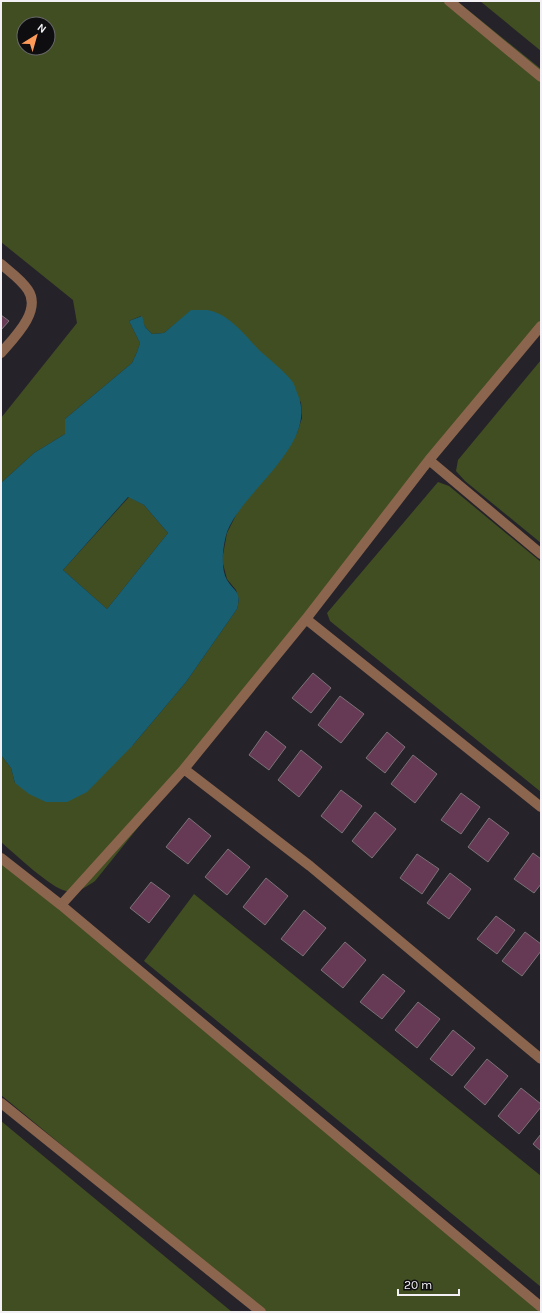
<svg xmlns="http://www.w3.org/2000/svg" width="542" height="1313" font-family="Karla,sans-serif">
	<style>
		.green { fill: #414e22; fill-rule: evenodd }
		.water { fill: #186071; fill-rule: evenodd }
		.building { fill: #663a55; stroke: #7b7277 }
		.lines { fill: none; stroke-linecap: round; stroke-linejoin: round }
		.minor { stroke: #8c654f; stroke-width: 10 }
	</style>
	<rect width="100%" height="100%" fill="#252329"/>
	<!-- green -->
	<path class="green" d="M1,1H457L541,69V332L379,528L95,881C86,887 78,893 66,891C51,888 15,854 1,842V755L11,768L15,783L133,745L186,682L237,609L239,600L236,590L227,579L222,560L227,533L238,511L297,433L302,418L301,402L192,310L164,333L152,334L145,327L141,316L129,321L140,343L137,352L132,363L65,419V434L34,453L1,483V418L77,323L73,300L1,242ZM24,24H48V48H24Z
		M480,1H541V51Z
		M541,360V543L465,481L456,471L458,460Z
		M438,482L449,486L541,562V792L330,621L327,613Z
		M129,497L144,505L168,533L107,609L63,570Z
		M1,859L541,1303V1312H264L1,1095Z
		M194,894L541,1176V1287L144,961Z
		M1,1121L232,1312H1Z"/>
	<!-- water -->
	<path class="water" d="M191,310C196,310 202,310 207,310C228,313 245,335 259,350C270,360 283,370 292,381C295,385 296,391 298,395C318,445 243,490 227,532C223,545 220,568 227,580C235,593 242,591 237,609L186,682L133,745L87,792L67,802H46L29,794L15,783L11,768L1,755V483L34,453L65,434V419L132,363L137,352L140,343L129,321L142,316L145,327L152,334L164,333ZM128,497L144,505L168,533L107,609L63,570Z"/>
	<!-- building -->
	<path class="building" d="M1,315L9,321L1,330Z
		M313,673L331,688L311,713L292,698Z
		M340,696L364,714L341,743L318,725Z
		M266,731L286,747L269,770L249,755Z
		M387,732L405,747L385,773L366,758Z
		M301,750L322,767L299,797L278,780Z
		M413,755L437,774L415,803L391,784Z
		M341,790L362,806L342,833L321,816Z
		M461,793L480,807L461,834L441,820Z
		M375,812L396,829L372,858L352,841Z
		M189,818L211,836L188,864L166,847Z
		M489,818L509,833L488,862L468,847Z
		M228,849L250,867L227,895L205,877Z
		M533,853L541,859V884L534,893L514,879Z
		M417,854L439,869L422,894L400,878Z
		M450,873L471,889L449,919L427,903Z
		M266,878L288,896L265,925L243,907Z
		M151,882L170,896L149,923L130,908Z
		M304,910L326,928L303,956L281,939Z
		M496,916L515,930L497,954L477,939Z
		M525,932L541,944V951L522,976L502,961Z
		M345,942L366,960L343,988L321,970Z
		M383,974L405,991L382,1019L360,1002Z
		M418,1002L440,1019L417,1048L395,1030Z
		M453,1030L475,1048L452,1076L430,1059Z
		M487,1059L508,1076L485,1105L464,1087Z
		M521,1088L541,1104V1107L519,1134L498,1116Z
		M541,1134V1151L533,1144Z"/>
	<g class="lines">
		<!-- minor -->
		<path class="minor" d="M449,1L541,77
			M1,264C10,272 21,279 28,290C42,311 14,338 1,353
			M429,460L541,554
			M306,619L541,807
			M184,769L310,866L541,1059
			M1,858L61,905L541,1307
			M61,905L184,769L306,619L429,460L541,326
			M1,1103L261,1312"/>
	</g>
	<!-- border -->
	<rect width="542" height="1313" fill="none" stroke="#f2f0f5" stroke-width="4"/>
	<!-- north arrow -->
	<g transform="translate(36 36) rotate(37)"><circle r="19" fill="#0e0d0f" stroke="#69686b"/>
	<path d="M0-3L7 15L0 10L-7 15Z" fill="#fe9b59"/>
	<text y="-6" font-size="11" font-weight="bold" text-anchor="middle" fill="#f2f0f5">N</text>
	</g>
	<!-- scale -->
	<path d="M398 1289v6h61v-6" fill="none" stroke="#f2f0f5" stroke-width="2"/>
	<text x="404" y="1289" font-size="12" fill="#f2f0f5" stroke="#0e0d0f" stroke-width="3" paint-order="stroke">20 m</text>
</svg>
